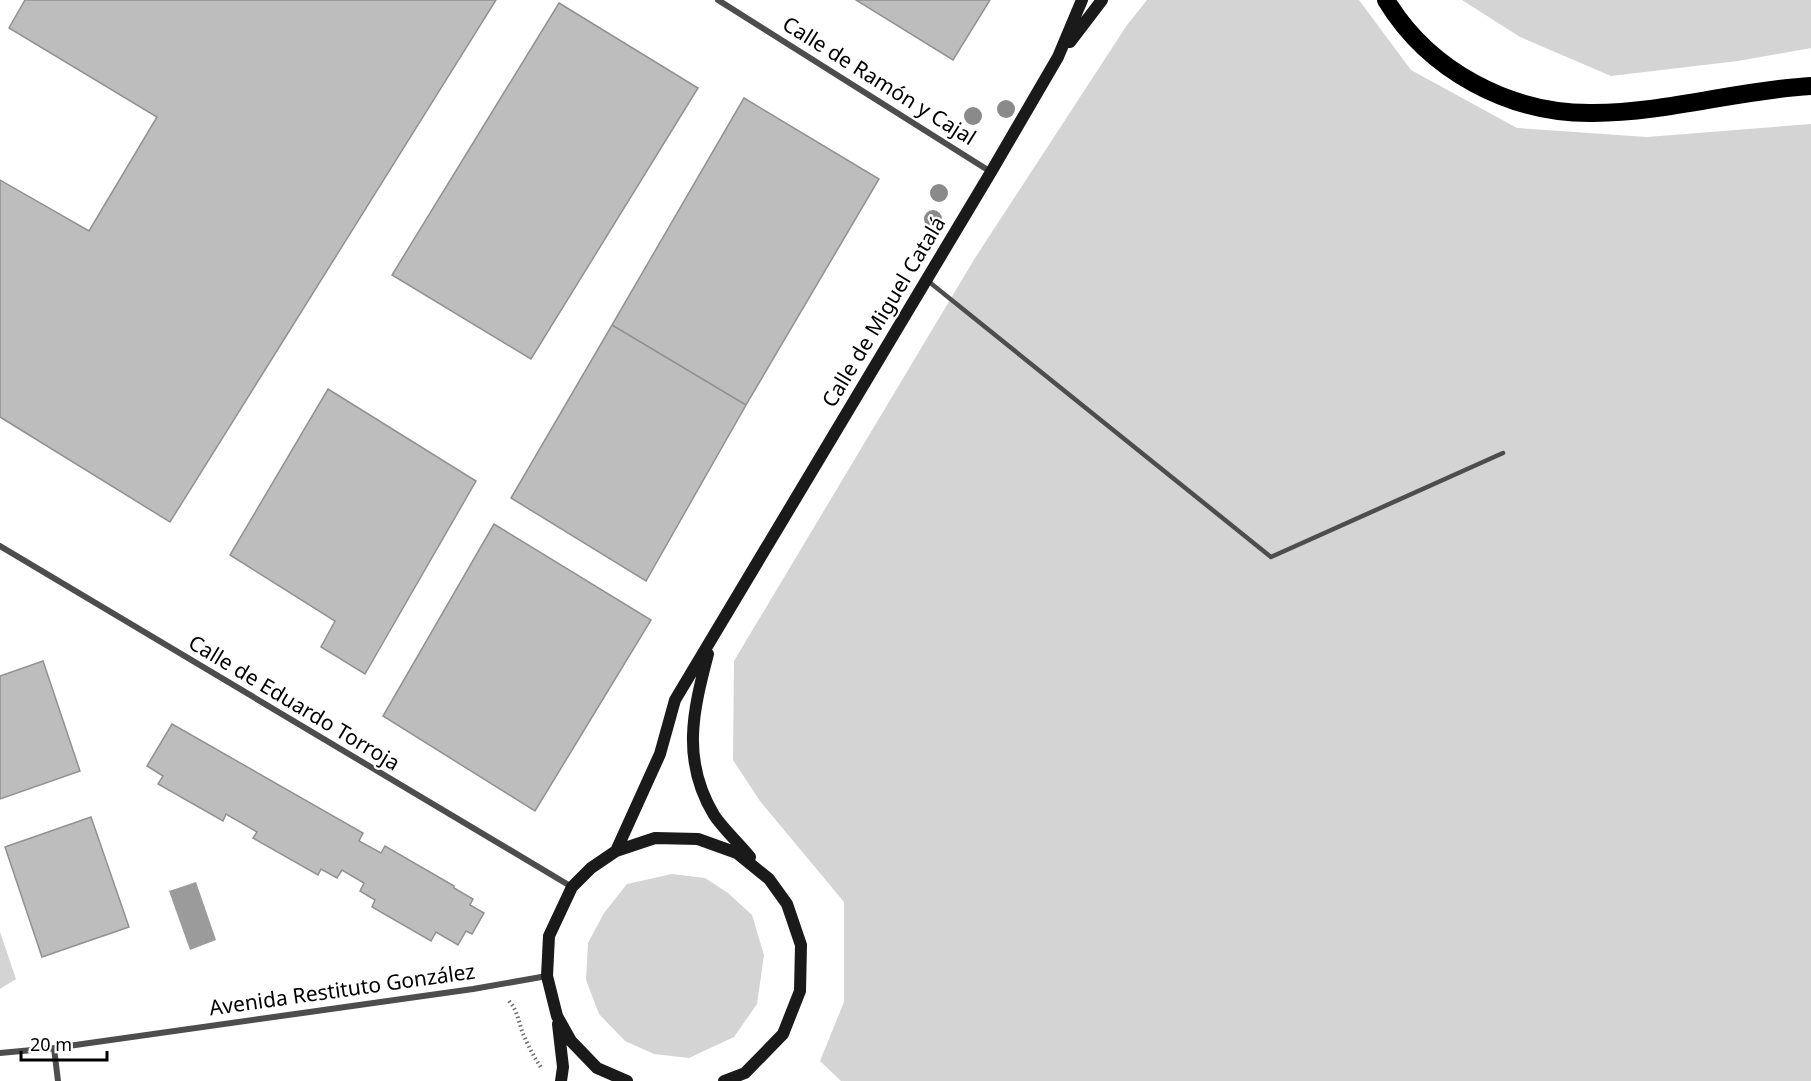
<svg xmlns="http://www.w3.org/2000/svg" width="1811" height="1081" font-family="'Noto Sans',sans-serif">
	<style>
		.green { fill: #d4d4d4 }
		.water { fill: #9b9b9b }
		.building { fill: #bdbdbd; stroke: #919191; stroke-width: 1.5 }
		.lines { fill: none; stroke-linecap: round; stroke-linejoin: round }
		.path { stroke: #6f6f6f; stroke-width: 4; stroke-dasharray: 1.5 3; stroke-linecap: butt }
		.lane { stroke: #4d4d4d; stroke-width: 4.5 }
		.street { stroke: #4d4d4d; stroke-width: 6 }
		.secondary { stroke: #1a1a1a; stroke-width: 12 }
		.highway { stroke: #000; stroke-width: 18 }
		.tree { fill: #8a8a8a }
		.labels { text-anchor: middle; stroke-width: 4.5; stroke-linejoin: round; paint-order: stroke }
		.street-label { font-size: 21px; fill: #000; stroke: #fff }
	</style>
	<rect width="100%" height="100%" fill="#fff"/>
	<!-- green -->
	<path class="green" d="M1147,0H1359L1411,70L1517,128L1647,137L1811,124V1081H841L820,1061L844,1002V902L760,801L733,760L734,661L975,258L1127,25Z
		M1462,0H1811V48L1738,61L1611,76L1520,37Z
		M672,874L705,878L728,893L752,915L764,955L757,1004L734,1037L689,1058L654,1054L625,1041L599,1014L586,980L588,943L604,913L627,884Z
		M0,932L16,979L0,989Z"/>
	<!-- water -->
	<path class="water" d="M196,882L216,940L190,950L169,891Z"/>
	<!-- building -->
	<path class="building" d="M25,0H496L170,522L0,417V180L89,231L157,117L9,28Z
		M856,0H990L953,60Z
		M559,3L698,88L531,359L392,275Z
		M744,98L879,179L746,405L612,325Z
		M612,325L746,405L646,581L511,498Z
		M328,389L476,481L365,674L321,647L335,621L230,555Z
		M494,524L651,620L535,811L383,716Z
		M43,661L80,771L0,799V676Z
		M172,724L363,833L359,841L381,853L385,846L454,886V888L473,899L470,905L484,913L472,934L466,931L458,945L436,932L431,941L372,907L375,900L360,891L364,883L342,870L337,878L321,869L318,875L253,838L257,832L226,814L223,821L158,784L163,776L147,766Z
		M91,817L129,927L42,957L5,847Z"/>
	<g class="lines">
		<!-- path -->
		<path class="path" d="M509,1001C517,1010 518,1019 522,1031C527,1044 534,1057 542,1069"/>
		<!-- lane -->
		<path class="lane" d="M928,281L1271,557L1503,453"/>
		<!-- street -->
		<path class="street" d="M718,0L991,172
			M0,546L572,887
			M54,1048L58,1081
			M0,1053L54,1048L473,989L547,976"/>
		<!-- secondary -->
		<path class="secondary" d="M1070,42L1102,0
			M708,654C693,711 681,760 714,815C724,830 739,843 750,857
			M616,851L660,754L675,700L991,172L1058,57L1082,0
			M558,1024L563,1067L561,1081
			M627,1081L597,1068L571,1041L557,1016L547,976L549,936L572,887L591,868L616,851L655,838L698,839L737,853L769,879L787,904L801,945L800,991L783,1034L745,1073L724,1081"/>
		<!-- highway -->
		<path class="highway" d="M1386,0C1429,71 1510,114 1593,113C1666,113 1738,90 1811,86"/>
	</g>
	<!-- trees -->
	<g class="tree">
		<circle cx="1006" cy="109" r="9"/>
		<circle cx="973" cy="116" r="9"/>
		<circle cx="939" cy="193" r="9"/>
		<circle cx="933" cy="219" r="9"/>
	</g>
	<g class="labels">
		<!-- street labels -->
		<g class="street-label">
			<text transform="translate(879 81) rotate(32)" y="7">Calle de Ramón y Cajal</text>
			<text transform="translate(884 312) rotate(-59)" y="7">Calle de Miguel Catalá</text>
			<text transform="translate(294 703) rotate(31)" y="7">Calle de Eduardo Torroja</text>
			<text transform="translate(342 990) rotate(-8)" y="7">Avenida Restituto González</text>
		</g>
	</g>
	<!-- scale -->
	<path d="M21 1051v9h86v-9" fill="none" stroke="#000000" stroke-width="3"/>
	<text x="30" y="1051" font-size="18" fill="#000000" stroke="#ffffff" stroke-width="4.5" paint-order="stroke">20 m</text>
</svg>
